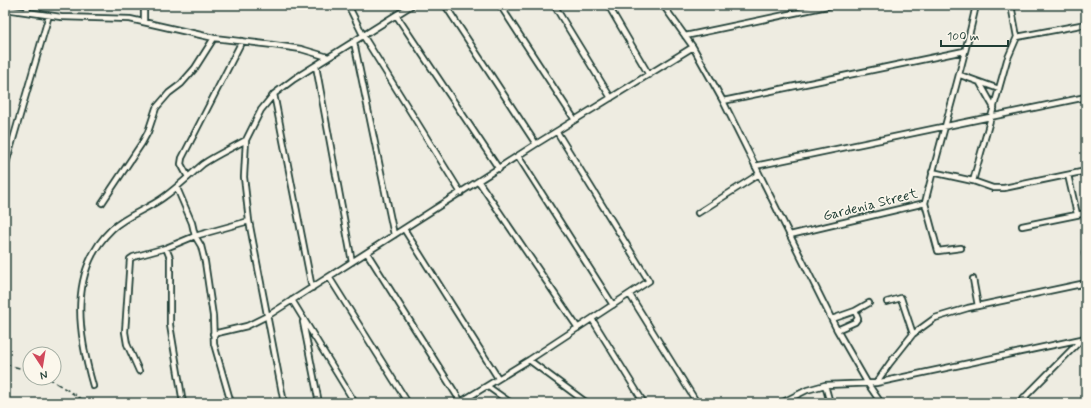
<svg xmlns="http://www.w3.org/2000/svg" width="1091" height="408" font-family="Mynerve,sans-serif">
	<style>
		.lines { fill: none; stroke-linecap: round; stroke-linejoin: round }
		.minor-casing { stroke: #1f3d34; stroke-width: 8 }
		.minor { stroke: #fbf7ec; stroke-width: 4.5 }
		.rail { stroke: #1f3d34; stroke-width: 1.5; stroke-dasharray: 6 3; stroke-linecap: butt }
		.labels { text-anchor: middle; stroke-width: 3; stroke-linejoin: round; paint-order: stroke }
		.street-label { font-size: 14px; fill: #1f3d34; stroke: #fbf7ec }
	</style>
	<rect width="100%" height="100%" fill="#eeece1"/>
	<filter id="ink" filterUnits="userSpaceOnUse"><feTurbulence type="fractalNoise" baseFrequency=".025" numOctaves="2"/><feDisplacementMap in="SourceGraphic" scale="8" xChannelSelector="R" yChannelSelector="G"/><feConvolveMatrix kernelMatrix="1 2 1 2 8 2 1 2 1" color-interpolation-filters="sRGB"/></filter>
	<g filter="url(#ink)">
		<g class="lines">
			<!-- minor casing -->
			<g class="minor-casing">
				<path id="minor" d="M27,5L28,12
					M144,5V22
					M348,5L364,37L461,193
					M445,5L536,144
					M500,5L575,120
					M554,5L611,98
					M608,5L649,75
					M663,5L693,47L723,101L837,330L868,384L881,403
					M1011,5L1017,37L1007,60L973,181L993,188H1004L1086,171
					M5,9L61,17L130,19L214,38L273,45L301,49L328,57
					M396,15L499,169
					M685,36L832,5
					M1017,37L1086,24
					M354,42L394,235
					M316,66L352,262
					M960,75L999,89
					M980,83L994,108
					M274,94L312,288
					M723,101L964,51
					M518,156L613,305
					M755,166L1086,97
					M5,167L49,15
					M932,172L973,181
					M1068,175L1077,214
					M188,177L181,164L182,158L242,41
					M479,182L578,328
					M177,188L192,223L195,236L249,221
					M102,203L142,143L148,132L156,108L169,93L181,84L195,68L214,38
					M925,203L938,251L961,248
					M698,213L759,174
					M1022,226L1086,213
					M404,229L498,378
					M790,235L925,203C941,136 962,71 976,5
					M166,248L170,258V325L183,403
					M367,253L461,402
					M1085,253L1086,257
					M329,277L408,403
					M973,279L978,306
					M630,295L697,403
					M292,300L355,403
					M887,302L901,298L913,334
					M592,319L644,403
					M832,319L855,311L869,303
					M303,322L319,403
					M837,330L855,322L858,318L855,311
					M213,334L247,326L269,315L536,144L693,47
					M529,360L587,403
					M139,371L127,344L125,332L130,259L133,257L166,248L195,236L201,246L205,262L213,316L214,344L231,403
					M876,383L1086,338
					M825,385L830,403
					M93,386C78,333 68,271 112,229C127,215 148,209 164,197C178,187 190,175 203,164C216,155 232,148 246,140
					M487,386L511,403
					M1024,397L1029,403
					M284,403L249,221L244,177L246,140L261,110L274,94L294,79L412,5
					M459,403L529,360L649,281L557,132
					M781,403L807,390L825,385L876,383L890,363L913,334L935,318L968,308L1086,283
					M1019,403L1083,338"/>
			</g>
			<!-- minor -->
			<use href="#minor" class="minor"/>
			<!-- rail -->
			<path class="rail" d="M5,364L30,371
				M48,378L88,403"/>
		</g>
	</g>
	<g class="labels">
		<!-- street labels -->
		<g class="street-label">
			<text transform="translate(870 204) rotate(-14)" y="5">Gardenia Street</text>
		</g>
	</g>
	<!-- margin -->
	<rect width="1091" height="408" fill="none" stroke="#fbf7ec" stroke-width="20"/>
	<rect x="10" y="10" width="1071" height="388" fill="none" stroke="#1f3d34" stroke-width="1.5" filter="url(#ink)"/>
	<!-- north arrow -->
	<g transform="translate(42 366) rotate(168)"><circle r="19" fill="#fbf7ec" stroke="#a3ada2"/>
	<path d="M0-3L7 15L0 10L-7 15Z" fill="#d1495b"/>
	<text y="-6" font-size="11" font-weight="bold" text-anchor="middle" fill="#1f3d34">N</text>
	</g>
	<!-- scale -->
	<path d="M941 40v6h67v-6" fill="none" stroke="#1f3d34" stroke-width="2"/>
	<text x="947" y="40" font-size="12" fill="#1f3d34" stroke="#fbf7ec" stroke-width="3" paint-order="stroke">100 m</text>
</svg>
